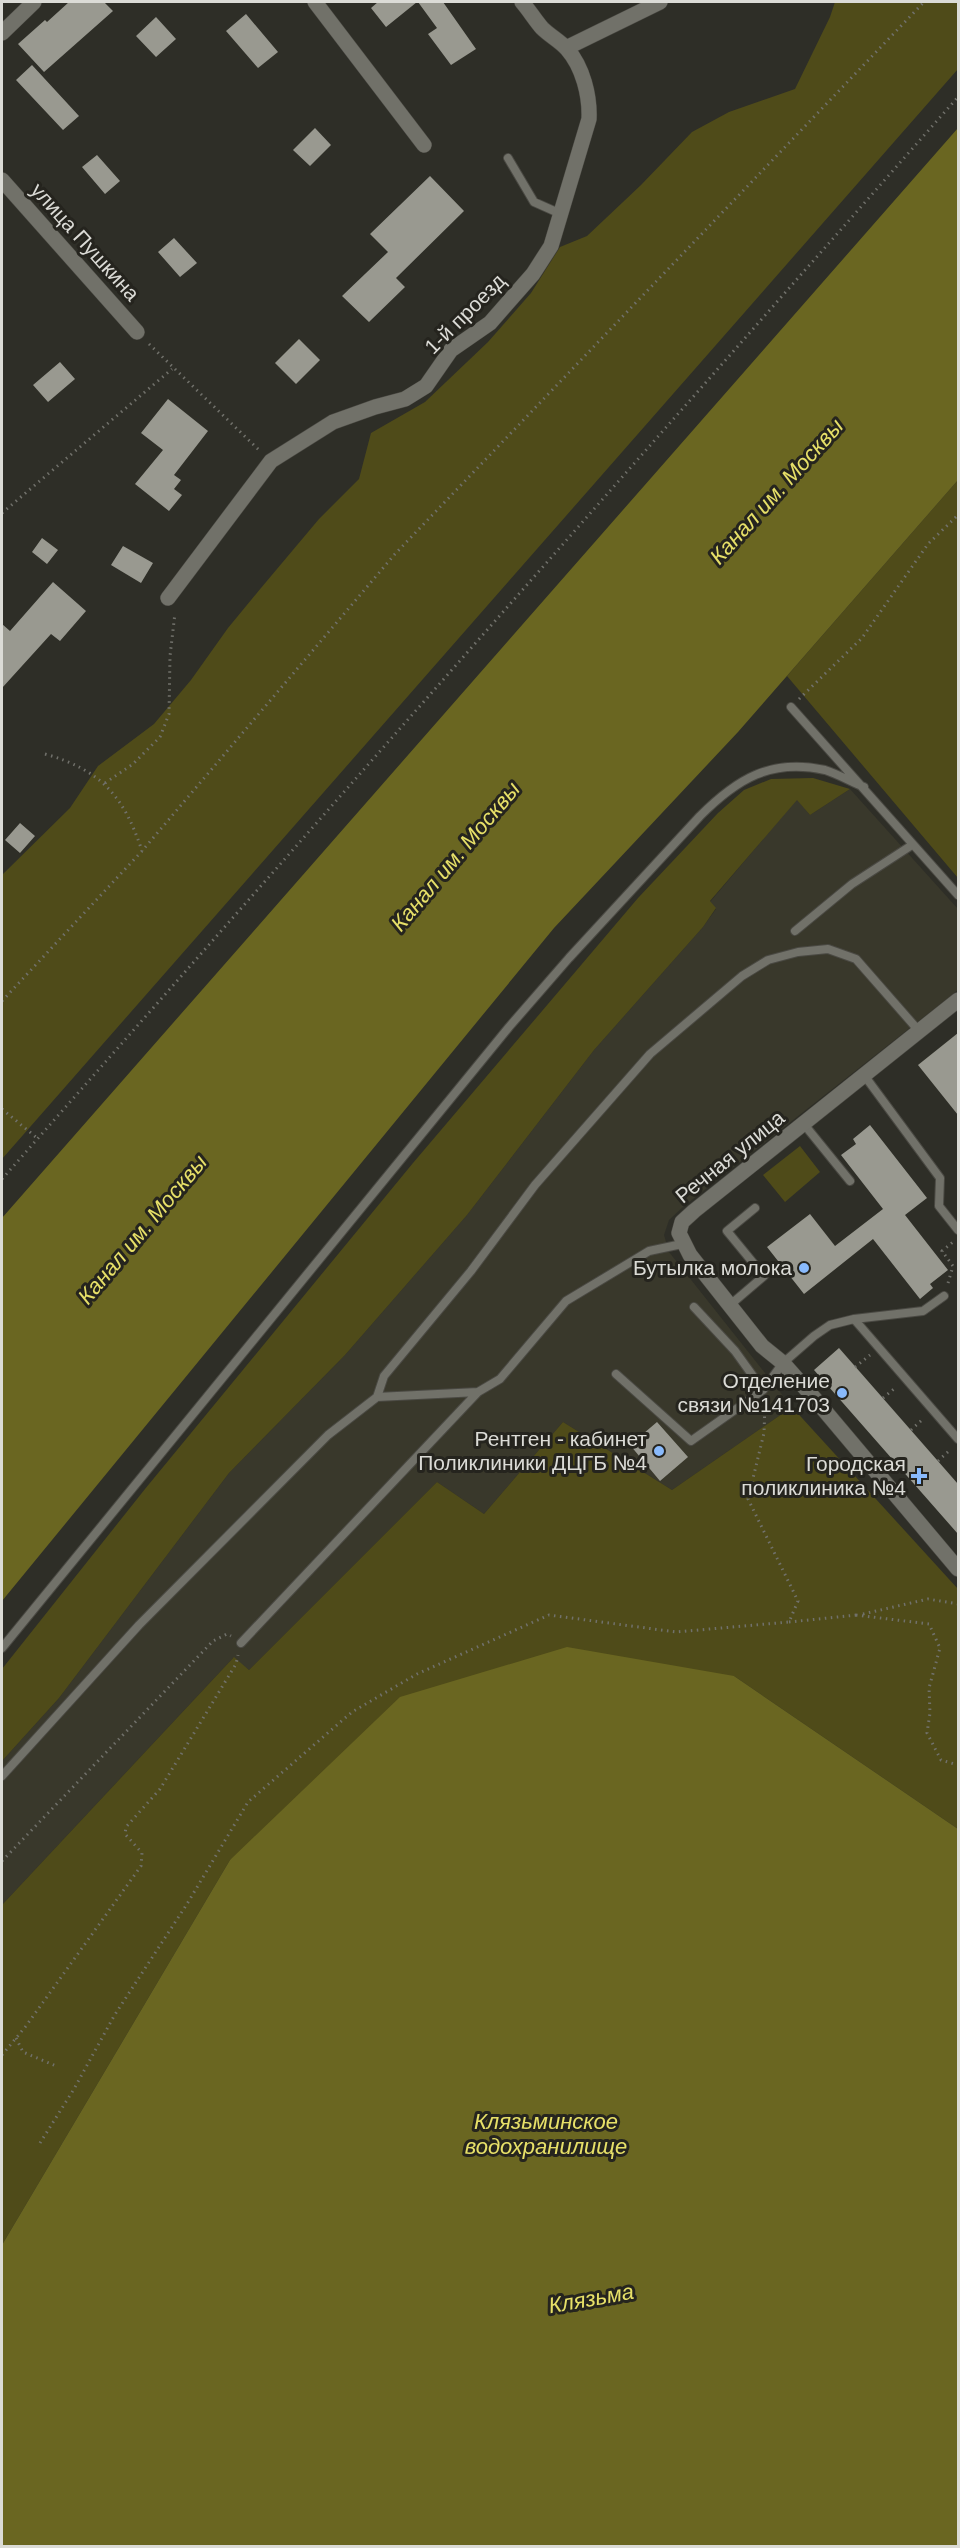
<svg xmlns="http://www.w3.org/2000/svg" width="960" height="2548" font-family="Helvetica,sans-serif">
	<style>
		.built { fill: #39382b }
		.green { fill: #4f4b19 }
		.water { fill: #6a6621 }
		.building { fill: #999990 }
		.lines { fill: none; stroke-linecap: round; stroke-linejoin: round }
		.service-casing { stroke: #4a4943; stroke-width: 10 }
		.minor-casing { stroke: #4a4943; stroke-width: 16 }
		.path { stroke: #71716b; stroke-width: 3; stroke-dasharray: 1.5 4.5; stroke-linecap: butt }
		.service { stroke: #717169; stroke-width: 8 }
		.minor { stroke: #717169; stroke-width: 15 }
		.poi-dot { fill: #89bafc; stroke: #25241e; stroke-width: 2 }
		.labels { text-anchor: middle; stroke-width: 6; stroke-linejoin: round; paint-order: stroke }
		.street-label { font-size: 21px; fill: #dbdbd6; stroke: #25241e }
		.poi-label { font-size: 21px; fill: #dbdbd6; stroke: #25241e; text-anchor: end }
		.water-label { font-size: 22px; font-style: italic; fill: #e7e068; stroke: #25241e }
	</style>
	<rect width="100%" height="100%" fill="#2e2e27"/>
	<!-- built -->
	<path class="built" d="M850,789L958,909V990L684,1206L669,1220L664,1235L669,1252L792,1407L672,1490L563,1422L484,1514L437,1482L249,1670L233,1658L2,1905V1761L59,1698L229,1473L345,1355L467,1215L594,1050L703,927L716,909L710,902L797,799L810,815Z"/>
	<!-- green -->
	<path class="green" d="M835,2H958V69L2,1159V875L70,808L98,766L154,724L191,680L228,628L261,588L319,519L359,479L371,433L425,402L488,342L531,293L560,247L587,236L641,185L692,132L729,112L795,89L830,17Z
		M958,480V878L787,676Z
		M813,778L850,789L810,815L797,800L710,901L716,908L703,927L594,1050L467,1215L345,1355L229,1473L59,1698L2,1761V1669L145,1489L413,1163L638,898L718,813L744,790L771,779Z
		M800,1146L820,1172L785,1202L763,1175Z
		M792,1407L958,1589V1829L734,1676L230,1860L2,2245V1905L234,1657L249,1670L437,1482L484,1514L563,1422L672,1490Z"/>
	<!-- water -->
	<path class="water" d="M958,128V480L738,732L554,928L2,1601V1218Z
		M567,1647L734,1676L958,1829V2546H2V2245L230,1860L400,1697Z"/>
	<!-- building -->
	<path class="building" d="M69,2H104L113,11L44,72L18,44L45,20L47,22Z
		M378,2H417L386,27L371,8Z
		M418,2H443L476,49L451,65L428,34L437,28Z
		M246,14L278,52L258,68L226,31Z
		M156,17L176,39L156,57L136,36Z
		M32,65L79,116L63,130L16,80Z
		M315,128L331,145L310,166L293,150Z
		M97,155L120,181L105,194L82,167Z
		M430,176L464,211L396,278L405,287L369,322L342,296L388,252L370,234Z
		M174,238L197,263L180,277L158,252Z
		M299,339L320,360L296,384L275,363Z
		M60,362L75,379L48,402L33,385Z
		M168,399L208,431L174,475L181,480L174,489L182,495L169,511L135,484L163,450L141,433Z
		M42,538L58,550L47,564L32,552Z
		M123,546L153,563L141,583L111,565Z
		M53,582L86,611L60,641L51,634L2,688V624L10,631Z
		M20,823L35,836L20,853L5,840Z
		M958,1033V1115L918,1065Z
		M870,1125L927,1198L905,1215L948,1270L930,1284L933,1288L920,1299L873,1239L804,1294L767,1247L810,1214L835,1246L883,1209L841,1155L856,1144L853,1139Z
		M839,1348L958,1484V1534L814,1370Z
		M657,1422L688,1457L660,1481L630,1445Z"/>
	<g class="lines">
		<!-- service casing -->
		<g class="service-casing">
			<path id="service" d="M508,158L534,202L561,214
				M791,707L958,895
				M795,931L852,884L912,845
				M864,1075L940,1178L939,1206L958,1230
				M803,1123L850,1181
				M730,1305L764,1276L727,1231L755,1208
				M694,1307L735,1351L763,1390
				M854,1319L923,1311L944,1296
				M616,1374L691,1441L763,1390L783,1363L814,1336L830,1325L854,1319L958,1439
				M377,1397L478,1392L500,1379L566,1301L649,1251L682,1244
				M241,1643L478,1392
				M2,1648L509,1027L569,958L700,816C737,779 771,758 825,770C838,774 851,782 864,787
				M2,1776L139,1625L328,1435L377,1397L384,1376L471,1271L535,1185L650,1054L742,976L768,960L798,952L828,949L856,959L919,1031"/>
		</g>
		<!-- minor casing -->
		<g class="minor-casing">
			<path id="minor" d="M315,2L424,145
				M2,33L34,2
				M566,48L660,2
				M2,180L137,332
				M168,598L271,461L333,422L375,407L405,399L426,386L451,350L490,323L533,274L551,246L589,119C590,96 583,67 567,49C560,41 550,36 542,28C535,20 529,10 522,2
				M958,1000L694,1211L682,1222L679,1233L690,1255L762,1346L783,1363L814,1398L958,1569"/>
		</g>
		<!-- path -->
		<path class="path" d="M149,344L259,450
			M2,513L172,369
			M799,699L862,638L928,544L958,515
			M45,754C101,770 124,796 142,851
			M105,783L133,764L160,737L169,714L170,656L175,613
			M2,1001L142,851L395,554L924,2
			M2,1109L37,1138
			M2,1179L958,97
			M948,1283L953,1266L942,1251L953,1242
			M855,1367L870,1355
			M883,1398L895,1388
			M911,1430L923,1419
			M938,1461L950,1450
			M863,1614L928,1599L958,1604
			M856,1615L929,1624L940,1648L929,1688L930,1713L927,1733L941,1760L958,1765
			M789,1622L857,1615
			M2,1861L213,1641L227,1634L231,1636
			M16,2038L23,2052L56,2066
			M2,2055L26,2026L141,1866L142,1853L125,1834L126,1827L160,1789L236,1664L238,1655
			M40,2143L74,2089L114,2016L187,1904L248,1802L352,1712L417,1674L549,1615L676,1632L789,1622L798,1601L748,1499L764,1433L765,1404"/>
		<!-- service -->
		<use href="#service" class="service"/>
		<!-- minor -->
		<use href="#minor" class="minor"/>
	</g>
	<!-- markers -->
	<g class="poi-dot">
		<circle cx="804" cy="1268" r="6"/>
		<circle cx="842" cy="1393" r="6"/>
		<circle cx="659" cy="1451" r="6"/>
		<path d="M916 1467h6v6h6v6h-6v6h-6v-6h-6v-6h6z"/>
	</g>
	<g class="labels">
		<!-- street labels -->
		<g class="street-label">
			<text transform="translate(85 242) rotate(48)" y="7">улица Пушкина</text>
			<text transform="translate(465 314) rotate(-45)" y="7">1-й проезд</text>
			<text transform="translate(730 1157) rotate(-39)" y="7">Речная улица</text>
		</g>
		<!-- poi labels -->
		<g class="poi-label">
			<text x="792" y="1275">Бутылка молока</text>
			<text x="830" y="1388">Отделение<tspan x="830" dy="24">связи №141703</tspan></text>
			<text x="647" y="1446">Рентген - кабинет<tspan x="647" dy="24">Поликлиники ДЦГБ №4</tspan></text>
			<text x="906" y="1471">Городская<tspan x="906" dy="24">поликлиника №4</tspan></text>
		</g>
		<!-- water labels -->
		<g class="water-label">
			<text transform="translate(776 491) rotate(-48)" y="8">Канал им. Москвы</text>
			<text transform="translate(455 856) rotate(-50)" y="8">Канал им. Москвы</text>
			<text transform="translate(142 1229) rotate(-50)" y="8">Канал им. Москвы</text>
			<text x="546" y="2129">Клязьминское<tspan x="546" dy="25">водохранилище</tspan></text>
			<text transform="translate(591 2298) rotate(-10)" y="8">Клязьма</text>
		</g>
	</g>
	<!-- border -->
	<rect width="960" height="2548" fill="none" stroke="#dbdbd6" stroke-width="6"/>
</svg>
